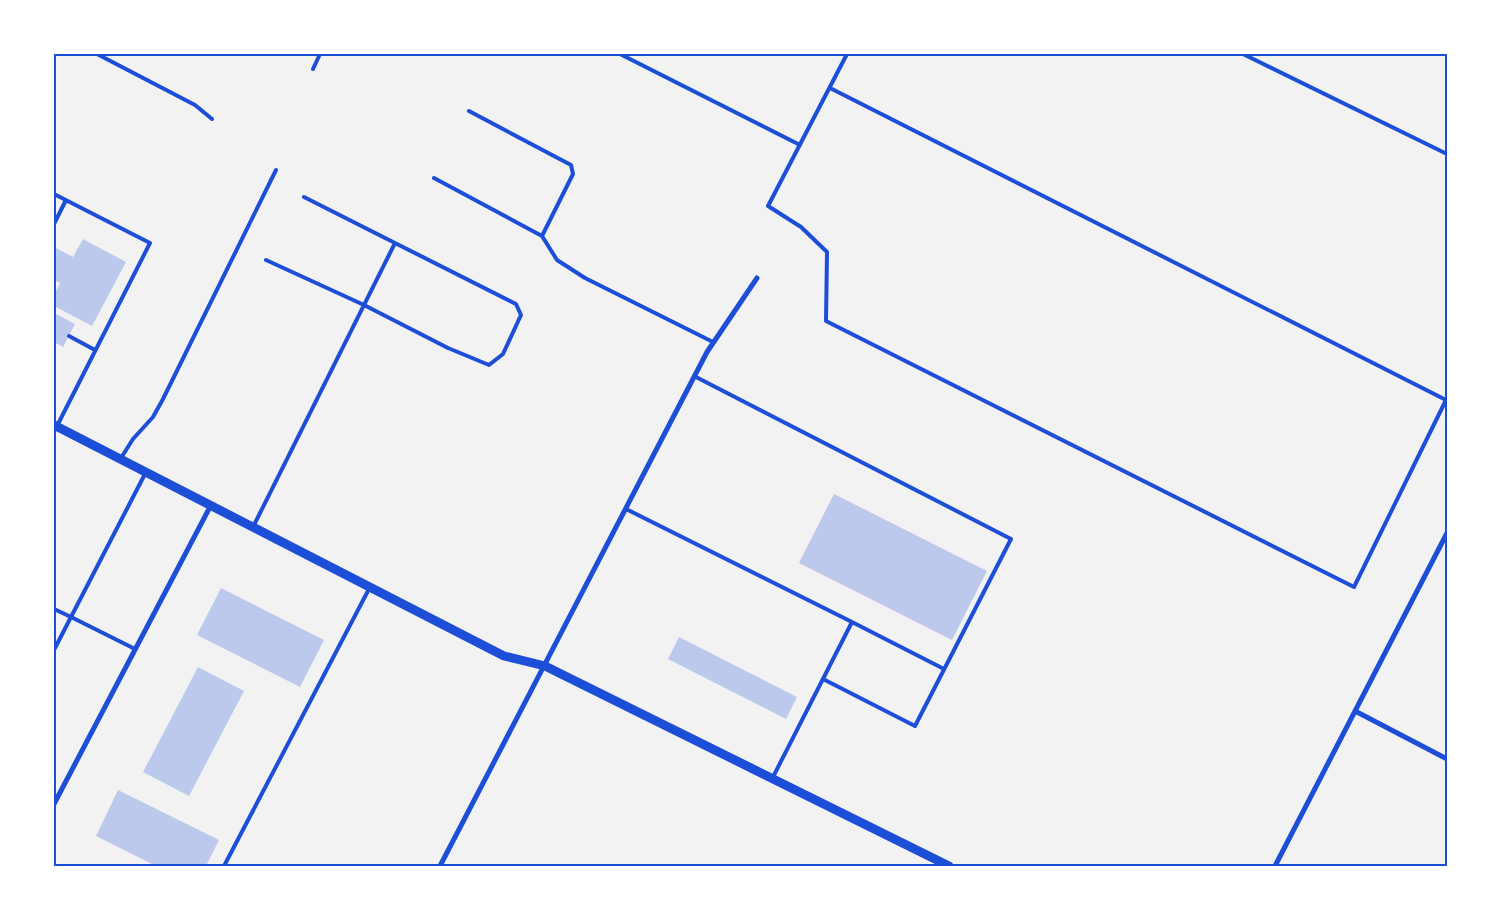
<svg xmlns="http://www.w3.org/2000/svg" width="1501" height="920" font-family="'Space Grotesk',sans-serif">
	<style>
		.building { fill: #bdc9ec }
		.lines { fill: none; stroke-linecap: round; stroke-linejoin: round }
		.service { stroke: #1d4ed8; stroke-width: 4 }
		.minor { stroke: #1d4ed8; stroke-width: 5 }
		.tertiary { stroke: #1d4ed8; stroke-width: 9 }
		.neatline { fill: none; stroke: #1d4ed8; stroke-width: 2 }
	</style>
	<rect width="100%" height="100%" fill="#f2f2f2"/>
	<!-- building -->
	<path class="building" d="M83,239L126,262L92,326L54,306V295L60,283L54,280V247L73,257Z
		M54,313L75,324L63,347L54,342Z
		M834,494L987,571L952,640L799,563Z
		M221,588L324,640L300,687L197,635Z
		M679,637L797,697L786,719L668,659Z
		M198,667L244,691L189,796L143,772Z
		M118,790L219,840L206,866H156L96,836Z"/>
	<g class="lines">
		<!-- service -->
		<path class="service" d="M97,54L195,105L212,119
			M620,54L800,145
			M1243,54L1447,154
			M313,69L320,54
			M830,88L1446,400L1354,587L826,321L827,252L801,227L768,206L847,54
			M469,111L571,165L573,174L542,236L557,260L585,278L713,342
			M434,178L542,236
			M54,194L150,243L57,426
			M54,224L66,200
			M266,260L364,305L448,348L489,365L503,354L521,315L516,304L395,243
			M69,336L95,350
			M694,376L1011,539L915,726L823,679
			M121,458L133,439L153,417L163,399L276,170
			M626,509L852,622L772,779
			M253,527L395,243L304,197
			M54,609L71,617L54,650
			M852,622L944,669
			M135,649L71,617L146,472
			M224,866L370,587"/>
		<!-- minor -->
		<path class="minor" d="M1355,711L1447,759
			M54,804L211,505
			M440,866L707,352L757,278
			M1275,866L1447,533"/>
		<!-- tertiary -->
		<path class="tertiary" d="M54,425L504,656L545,666L949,866"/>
	</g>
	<!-- border -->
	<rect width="1501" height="920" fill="none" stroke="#ffffff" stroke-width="110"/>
	<rect x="55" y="55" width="1391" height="810" class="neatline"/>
</svg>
